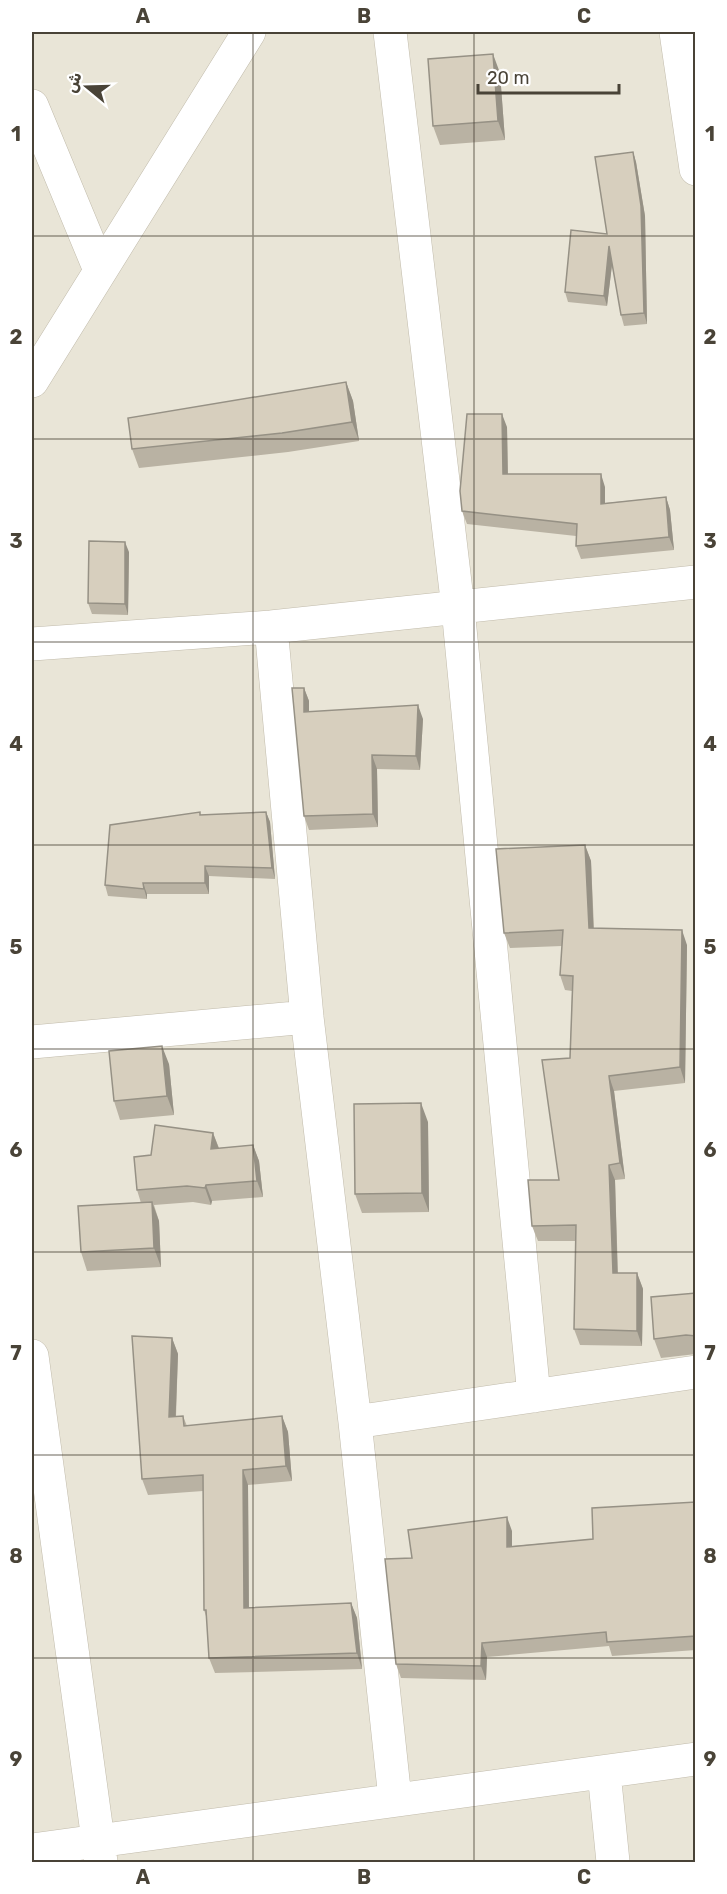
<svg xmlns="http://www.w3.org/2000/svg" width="727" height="1894" font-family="Rubik,'Noto Naskh Arabic',sans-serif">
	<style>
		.residential { fill: #e9e5d7 }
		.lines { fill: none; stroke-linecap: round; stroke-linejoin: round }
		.minor-casing { stroke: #c1bbab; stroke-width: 34 }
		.tertiary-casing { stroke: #c1bbab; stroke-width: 34 }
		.minor { stroke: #fff; stroke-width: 33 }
		.tertiary { stroke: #fff; stroke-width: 33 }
		.wall { fill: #b9b2a3 }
		.shaded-wall { fill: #969185 }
		.building { fill: #d7cfbe; stroke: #969185; stroke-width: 1.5 }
		.grid { fill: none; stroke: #494337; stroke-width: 1.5; stroke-opacity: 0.55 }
		.neatline { fill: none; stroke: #494337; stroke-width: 2 }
		.grid-label { font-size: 20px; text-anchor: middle; font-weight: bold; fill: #494337 }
	</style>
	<rect width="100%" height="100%" fill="#f5f2e9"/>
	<!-- residential -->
	<path class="residential" d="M32,32H695V1862H32Z"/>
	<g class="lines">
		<!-- minor casing -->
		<g class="minor-casing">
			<path id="minor" d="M390,32L458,608L534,1396
				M676,32L696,169
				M32,106L100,270
				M271,627L307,1017L355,1422L395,1799
				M32,644L271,627L696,582
				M32,1042L307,1017
				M32,1356L101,1862
				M355,1422L696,1372
				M604,1772L613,1862
				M32,1850L696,1759"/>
		</g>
		<!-- tertiary casing -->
		<g class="tertiary-casing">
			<path id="tertiary" d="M32,381L249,32"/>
		</g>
		<!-- minor -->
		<use href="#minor" class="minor"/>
		<!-- tertiary -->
		<use href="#tertiary" class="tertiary"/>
	</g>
	<!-- wall -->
	<path class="wall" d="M500,73L505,140L440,145L433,126Z
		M633,152L636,162L645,216L647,324L624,326L621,315L612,264L607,306L568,302L565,292L607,234Z
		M346,382L353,401L359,441L288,452L139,468L132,449Z
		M507,427L508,474L605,487V503L666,497L670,510L674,550L581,559L576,546V536L467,524L462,511Z
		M129,552L128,615L92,614L88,603Z
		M304,688L309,701V712L423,719L420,770L377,769L378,827L309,830L304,816Z
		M266,812L270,822L275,879L209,876V894H147V899L108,896L105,885L201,815Z
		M585,845L591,861L594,928L687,945L685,1083L614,1091L625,1179L615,1180L618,1273H637L643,1289L642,1346L580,1345L574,1329L576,1241H538L532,1226L559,1180L570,1058L572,991L565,990L560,975L562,946L510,948L504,933Z
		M169,1064L174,1115L120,1120L114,1101Z
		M428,1122L429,1212L362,1213L355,1194Z
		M213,1133L219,1148L253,1145L259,1161L263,1197L212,1201L211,1205L193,1202L154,1205L159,1221L161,1267L87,1271L81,1252L141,1203L137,1190L151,1155Z
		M696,1293V1354L661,1358L654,1339Z
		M172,1338L178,1354L176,1417L183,1416L187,1426L282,1416L288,1432L292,1481L248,1485L249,1608L351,1603L357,1618L362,1669L215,1673L209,1658L207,1619L204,1610L203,1491L148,1495L142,1479Z
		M696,1502V1650L612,1656L609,1646L487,1657L486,1680L401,1678L396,1664L412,1558L512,1531V1546L593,1539Z"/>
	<!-- shaded-wall -->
	<path class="shaded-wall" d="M493,54L500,73L505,140L498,121Z
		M633,152L636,162L645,216L647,324L644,313Z
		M609,246L613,257L607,306L604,296Z
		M346,382L353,401L359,441L352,422Z
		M502,414L507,427L508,487L503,474Z
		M601,474L605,487V517L601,504Z
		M666,497L670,510L674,550L669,537Z
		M125,542L129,552L128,615L125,604Z
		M304,688L309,701V726L304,712Z
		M418,705L423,719L420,770L416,756Z
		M372,755L377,769L378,827L373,814Z
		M266,812L270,822L275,879L272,868Z
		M585,845L591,861L594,944L589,928Z
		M205,866L209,876V894L205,883Z
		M143,883L147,894V899L144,889Z
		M682,930L687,945L685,1083L680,1067Z
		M162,1046L169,1064L174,1115L167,1096Z
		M609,1076L614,1091L625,1179L620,1163Z
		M421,1103L428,1122L429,1212L422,1193Z
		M213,1133L219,1149H211Z
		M253,1145L259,1161L263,1197L257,1181Z
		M609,1165L615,1180L618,1288L613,1273Z
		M206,1185L212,1201L211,1205L205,1188Z
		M152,1202L159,1221L161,1267L154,1248Z
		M637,1273L643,1289L642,1346L637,1331Z
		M172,1338L178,1354L175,1433L169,1417Z
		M282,1416L288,1432L292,1481L286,1466Z
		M243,1470L248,1485L249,1624L244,1608Z
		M507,1517L512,1531V1561L507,1547Z
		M351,1603L357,1618L362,1669L357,1653Z
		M482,1643L487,1657L486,1680L481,1666Z"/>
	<!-- building -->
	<path class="building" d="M493,54L498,121L433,126L428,59Z
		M633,152L641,206L644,313L621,315L609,246L604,296L565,292L571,230L607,234L595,157Z
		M346,382L352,422L282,433L132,449L128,418Z
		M467,414H502L503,474H601V504L666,497L669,537L576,546L577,524L462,511L460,491Z
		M89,541L125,542V604L88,603Z
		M292,688H304V712L418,705L416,756L372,755L373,814L304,816Z
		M200,812V815L266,812L272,868L205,866V883H143L144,889L105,885L110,825Z
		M585,845L589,928L682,930L680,1067L609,1076L620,1163L609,1165L613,1273H637V1331L574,1329L576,1225L532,1226L528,1180H559L542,1060L570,1058L573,976L560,975L563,930L504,933L496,849Z
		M162,1046L167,1096L114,1101L109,1051Z
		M421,1103L422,1193L355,1194L354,1104Z
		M155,1125L213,1133L211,1149L253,1145L257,1181L206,1185L205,1188L187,1186L137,1190L134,1157L151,1155Z
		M152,1202L154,1248L81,1252L78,1206Z
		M696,1293V1336L686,1335L654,1339L651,1297Z
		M132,1336L172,1338L169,1417L183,1416L184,1426L282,1416L286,1466L243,1470L244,1608L351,1603L357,1653L209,1658L206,1610H204L203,1475L142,1479Z
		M696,1502V1636L607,1642L606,1632L482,1643L481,1666L396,1664L385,1559L412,1558L408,1530L507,1517V1547L593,1539L592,1508Z"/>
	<!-- grid -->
	<path class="grid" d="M253,32V1862M474,32V1862M32,236H696M32,439H696M32,642H696M32,845H696M32,1049H696M32,1252H696M32,1455H696M32,1658H696"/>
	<!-- border -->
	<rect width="727" height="1894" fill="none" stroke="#ffffff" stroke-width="66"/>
	<!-- north arrow -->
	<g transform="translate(87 87) rotate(289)" stroke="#ffffff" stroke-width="4.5" paint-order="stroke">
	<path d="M0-4.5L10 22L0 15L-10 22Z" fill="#494337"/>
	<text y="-9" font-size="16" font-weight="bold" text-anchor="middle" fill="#494337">ش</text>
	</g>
	<!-- scale -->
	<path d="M478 84v9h141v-9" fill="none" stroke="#494337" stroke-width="3"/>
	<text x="487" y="84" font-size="18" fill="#494337" stroke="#ffffff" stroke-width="4.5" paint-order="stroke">20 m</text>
	<rect x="33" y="33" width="661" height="1828" class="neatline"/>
	<g class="grid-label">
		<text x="143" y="23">A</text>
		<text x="364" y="23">B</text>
		<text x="584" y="23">C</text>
		<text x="16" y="141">1</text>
		<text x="710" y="141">1</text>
		<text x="16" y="344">2</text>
		<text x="710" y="344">2</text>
		<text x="16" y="548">3</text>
		<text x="710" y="548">3</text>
		<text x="16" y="751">4</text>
		<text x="710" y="751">4</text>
		<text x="16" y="954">5</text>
		<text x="710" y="954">5</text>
		<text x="16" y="1157">6</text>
		<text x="710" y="1157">6</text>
		<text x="16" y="1360">7</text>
		<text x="710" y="1360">7</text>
		<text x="16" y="1563">8</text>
		<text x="710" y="1563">8</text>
		<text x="16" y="1766">9</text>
		<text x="710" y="1766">9</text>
		<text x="143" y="1884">A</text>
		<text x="364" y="1884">B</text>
		<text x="584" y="1884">C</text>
	</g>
</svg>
